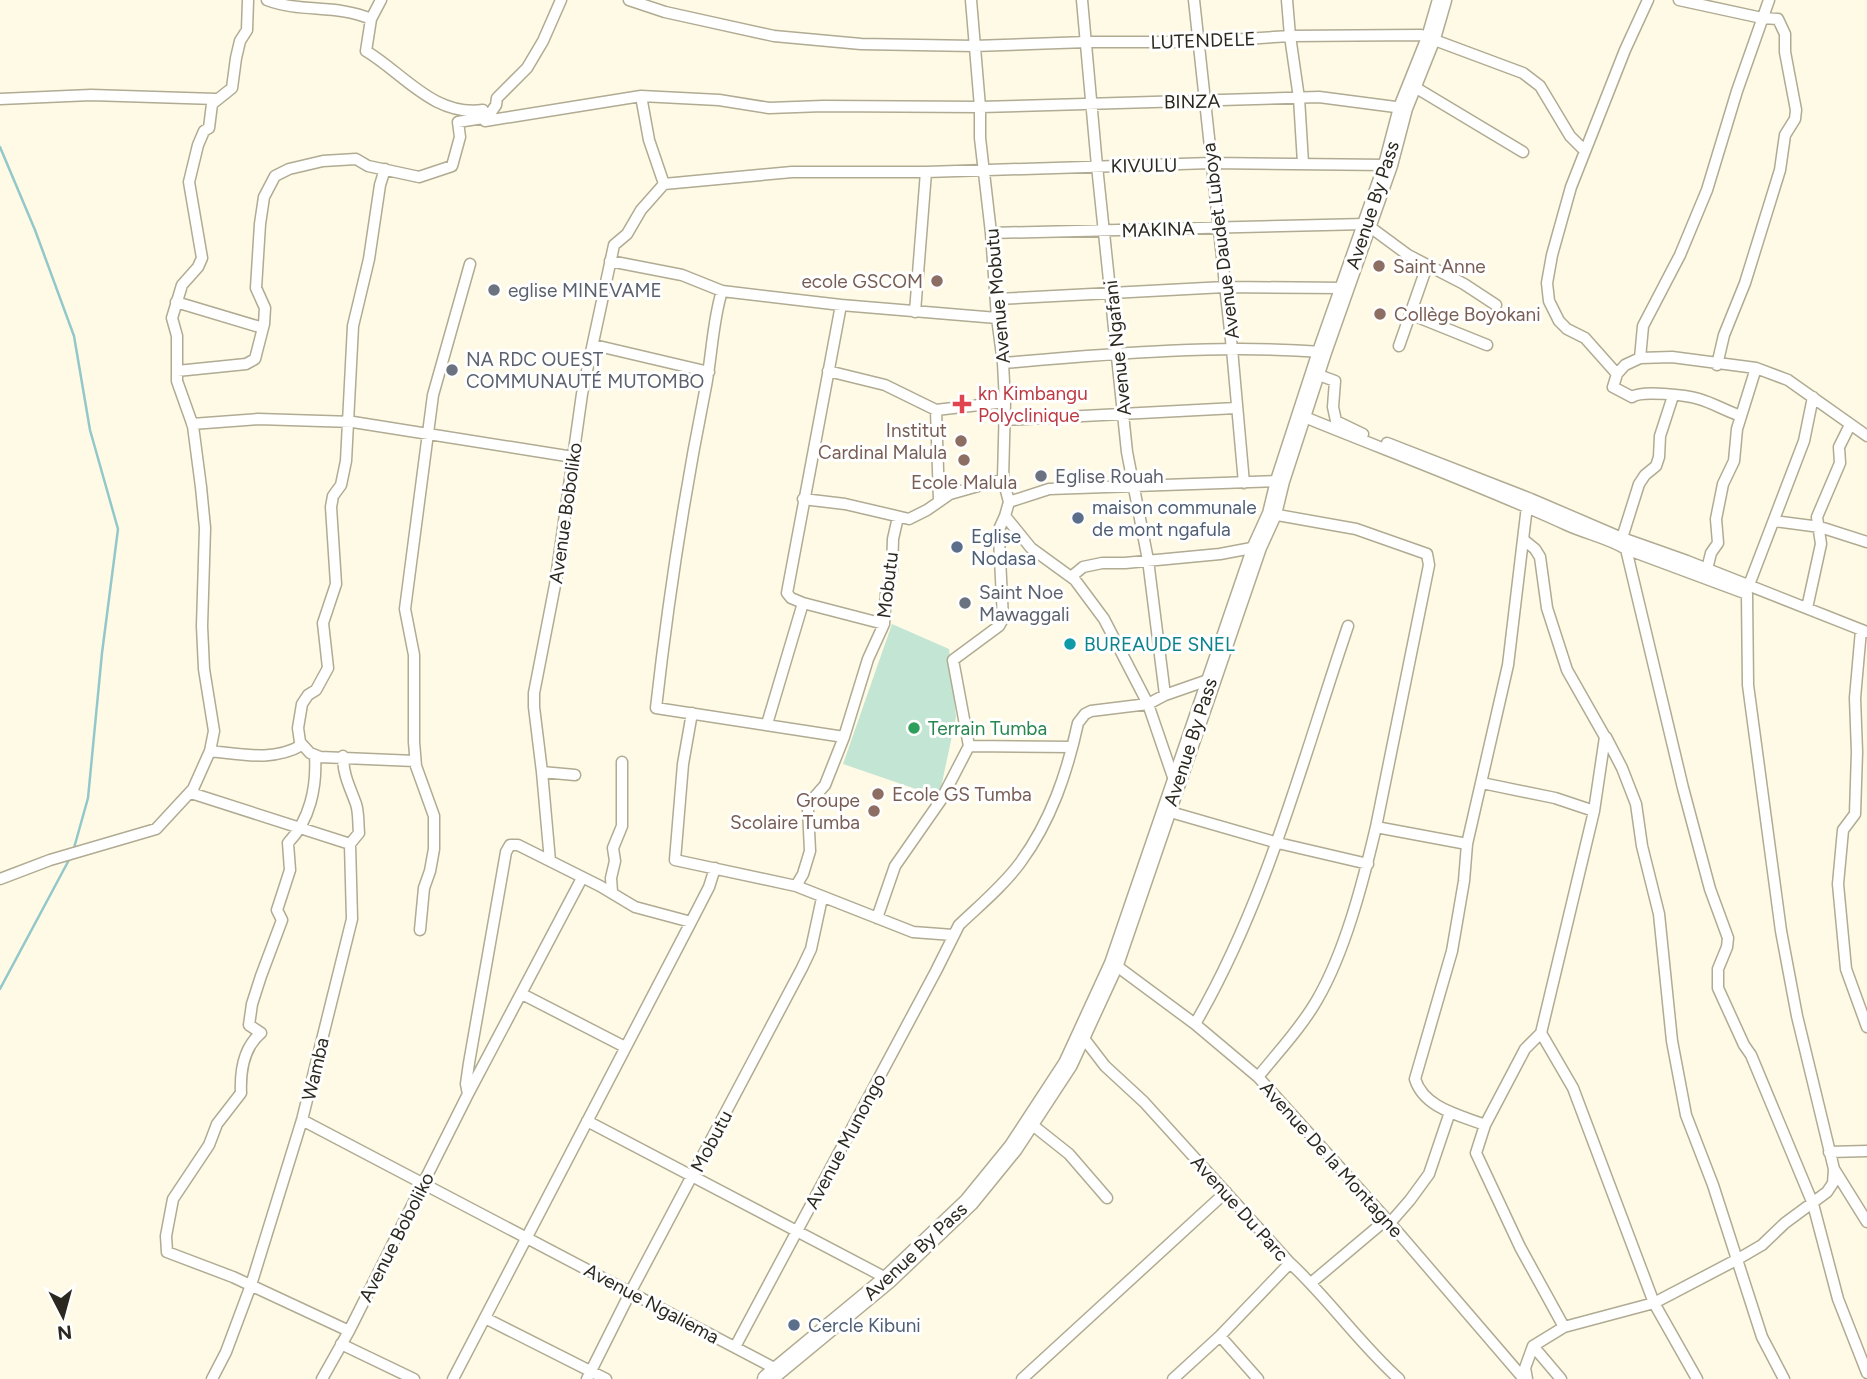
<svg xmlns="http://www.w3.org/2000/svg" width="1867" height="1379" font-family="Figtree,sans-serif">
	<style>
		.green { fill: #c3e5d4 }
		.lines { fill: none; stroke-linecap: round; stroke-linejoin: round }
		.stream { stroke: #93c8ca; stroke-width: 2.5 }
		.street-casing { stroke: #b0ab92; stroke-width: 13 }
		.highway-casing { stroke: #b0ab92; stroke-width: 21 }
		.street { stroke: #fff; stroke-width: 10 }
		.highway { stroke: #fff; stroke-width: 18 }
		.education-dot { fill: #8d6e63; stroke: #fff; stroke-width: 2.5 }
		.worship-dot { fill: #6b7280; stroke: #fff; stroke-width: 2.5 }
		.health-dot { fill: #e0444e; stroke: #fff; stroke-width: 2.5 }
		.service-dot { fill: #5c6f8a; stroke: #fff; stroke-width: 2.5 }
		.culture-dot { fill: #0f9aa8; stroke: #fff; stroke-width: 2.5 }
		.leisure-dot { fill: #2e9e5b; stroke: #fff; stroke-width: 2.5 }
		.labels { text-anchor: middle; stroke-width: 6; stroke-linejoin: round; paint-order: stroke }
		.street-label { font-size: 19px; fill: #2b291f; stroke: #fff }
		.education-label { font-size: 19px; fill: #785e54; stroke: #fff; text-anchor: start }
		.worship-label { font-size: 19px; fill: #5b616d; stroke: #fff; text-anchor: start }
		.health-label { font-size: 19px; fill: #be3a42; stroke: #fff; text-anchor: start }
		.service-label { font-size: 19px; fill: #4e5e75; stroke: #fff; text-anchor: start }
		.culture-label { font-size: 19px; fill: #0d838f; stroke: #fff; text-anchor: start }
		.leisure-label { font-size: 19px; fill: #27864d; stroke: #fff; text-anchor: start }
	</style>
	<rect width="100%" height="100%" fill="#fffae5"/>
	<!-- green -->
	<path class="green" d="M892,624L949,649L956,717L939,797L843,764Z"/>
	<g class="lines">
		<!-- stream -->
		<path class="stream" d="M0,147L35,230L74,336L90,430L118,529L102,653L88,798L74,848
			M0,989L70,858"/>
		<!-- street casing -->
		<g class="street-casing">
			<path id="street" d="M267,0C301,13 336,4 371,19
				M629,0L665,12L774,36L861,44L974,46L1087,42H1198L1290,36L1421,35L1523,73L1540,86L1570,136L1584,150
				M971,0L980,107V138L991,233L997,318L1003,363L1005,402L1003,479L1009,502L1005,516L1031,548L1075,580L1104,619L1148,704L1175,783
				M1082,0L1097,166L1127,452L1148,560L1165,695
				M1194,0L1232,349L1244,483
				M1287,0L1290,36L1299,98L1303,163
				M1679,0L1762,18L1778,19L1785,34V52L1796,110L1795,119L1785,135L1780,170L1745,283L1724,335L1717,365
				M1413,86L1523,152
				M641,96L649,140L664,184
				M0,99L91,95L216,99
				M485,121L641,96L719,100L769,108L823,106L980,107L1319,97L1403,108
				M485,121L496,105L497,98L527,68L543,41L561,0
				M385,169L380,185L369,259L353,326L346,461L341,485L333,496L331,507L336,584L323,623L328,668L316,690L308,695L302,704L298,728L300,742L310,753L320,757L415,761
				M664,184L792,172H926L1211,163L1388,165
				M991,233L1366,224L1408,255L1464,284L1496,305
				M610,261L682,275L722,291L841,305L997,318
				M722,291C712,323 712,358 705,391C684,496 668,601 656,708L844,737
				M997,299L1225,287L1345,288
				M176,302L263,328
				M841,305L787,593L791,598L803,603L884,624
				M915,312L926,172
				M1410,314L1487,345
				M594,345L709,372
				M1399,346L1427,266
				M1640,358L1643,326L1680,255L1707,190L1737,91L1769,0
				M1003,363C1109,354 1216,344 1322,352
				M177,371L246,364L255,359L264,324L265,308L256,288L260,224L264,197L275,176L289,169L323,161L356,159L368,166L419,177L452,166L460,137L458,122L483,118V110C434,117 403,73 366,51L371,19L381,0
				M828,371L885,385L936,410L1005,402
				M1316,374L1335,381L1333,407L1336,421L1363,434
				M1617,374L1585,338L1567,329L1559,321L1549,301L1547,283L1552,255L1571,187L1625,50L1648,0
				M936,410L939,500
				M1302,416C1390,452 1480,485 1567,525C1587,534 1608,538 1626,549L1747,594L1748,685L1781,931L1797,1016L1834,1169L1833,1183L1827,1192L1785,1223L1762,1245L1738,1259L1654,1303L1564,1327L1533,1346L1525,1368L1527,1379
				M1741,416C1726,411 1713,403 1699,399C1686,395 1641,390 1632,397L1613,387L1617,374L1625,365L1640,358L1672,357L1756,368L1788,380L1867,436
				M1005,420L1236,408
				M192,424L258,419L353,422L573,457
				M1387,443L1531,499L1622,538L1687,561L1867,632
				M803,499L845,504L909,519L927,510L950,494L1003,479
				M1009,502L1049,489L1280,481
				M1774,521L1820,527L1867,542
				M1622,538L1639,484L1645,475L1656,466L1659,457L1660,436L1673,396
				M1524,540L1535,549L1540,557L1547,608L1567,670L1605,737L1594,811L1541,1033L1525,1049L1485,1125L1476,1153L1520,1247L1564,1327
				M1626,549L1683,788L1710,889L1728,938L1727,947L1718,969V988L1744,1045L1751,1055L1813,1204L1838,1299L1867,1373
				M1707,569L1711,553L1718,543L1716,519L1723,484L1734,461L1737,429L1756,368
				M1071,577L1083,567L1102,563H1125L1220,554L1257,547
				M1749,585L1804,441L1813,397
				M1807,608L1821,544L1817,517L1840,463L1839,447L1850,425
				M1861,630L1855,698L1857,752L1855,814L1843,830L1838,884L1846,969L1867,1027
				M692,713L683,764L675,860L796,886L913,932L953,935
				M767,724L803,603
				M1606,737L1622,768L1636,804L1642,846L1659,914L1672,1041L1686,1115L1713,1185L1762,1337L1784,1379
				M969,746L1072,747
				M210,751C241,754 273,762 302,745
				M315,755C317,787 310,820 288,843L290,870L277,910L282,920L261,976L252,1004L249,1025L261,1033C244,1047 240,1071 241,1093L217,1124L209,1145L173,1199L166,1236L167,1252L233,1277L349,1331
				M542,772L575,775
				M1482,783L1555,798L1594,811
				M191,793L350,844
				M1167,811L1278,843L1368,864
				M1376,827L1467,844
				M550,861L542,772L534,707V693L555,585L582,394L614,245L627,234L641,210L664,184
				M0,879L50,860L156,829L193,789L210,751L214,731L204,669L202,626L205,528L201,487L193,426L177,381V336L172,318L182,285L198,267L202,258L189,182L198,145L204,131L209,128L212,104L232,88L236,58L240,41L247,30L248,0
				M796,886L803,874L810,851L808,809L811,801L825,785L844,737L868,659L884,624L886,594L892,571L893,539L898,517
				M612,892L611,878L615,861L613,848L622,826V762
				M877,918L895,866L941,800L969,746L953,660L999,626L1003,619L999,538L1000,527L1005,516
				M420,930L424,888L430,871L434,849V816L416,766L414,742V655L405,609L433,395L470,264
				M1114,964L1195,1024L1258,1077L1390,1223L1524,1379
				M522,994L625,1047
				M1195,1024C1267,900 1302,761 1348,626
				M1541,1033L1573,1088L1654,1303L1697,1379
				M1082,1036L1105,1066L1144,1102L1290,1263C1329,1299 1359,1343 1399,1379
				M1258,1077C1278,1052 1301,1028 1317,1000C1345,952 1363,882 1376,827L1429,565L1427,554L1356,529L1272,514
				M468,1094L466,1084L469,1063L506,852L510,845H518L600,886L635,907L691,922
				M302,1120L778,1370
				M587,1121L888,1279
				M1030,1123L1069,1154L1107,1198
				M1485,1125C1459,1115 1424,1108 1415,1079L1452,951L1464,881L1467,844L1508,665L1527,506
				M1829,1152L1867,1151
				M1834,1169L1867,1222
				M1390,1223L1410,1200L1429,1174L1450,1112
				M1311,1283L1387,1219
				M485,1318L606,1379
				M1220,1336L1258,1379
				M341,1344L414,1379
				M1533,1346L1561,1379
				M735,1347L936,971L959,925C980,905 1003,886 1020,863C1051,821 1067,773 1078,723L1085,714L1091,711L1148,704L1165,695L1211,679
				M212,1379L226,1352L251,1285L302,1120L352,919L350,844L359,833C358,824 359,813 356,804C350,787 343,775 343,756
				M322,1379L349,1331L468,1094L582,878
				M453,1379L691,922L709,887L715,868
				M587,1379L631,1291L802,968L811,949L822,898
				M1022,1379L1226,1192
				M1173,1379L1220,1336L1290,1263"/>
		</g>
		<!-- highway casing -->
		<g class="highway-casing">
			<path id="highway" d="M767,1379L888,1279L969,1202L1013,1148L1068,1064L1114,964L1257,547L1272,514L1280,481L1322,352L1388,165L1403,108L1431,38L1442,0"/>
		</g>
		<!-- street -->
		<use href="#street" class="street"/>
		<!-- highway -->
		<use href="#highway" class="highway"/>
	</g>
	<!-- markers -->
	<g class="education-dot">
		<circle cx="1379" cy="266" r="7"/>
		<circle cx="937" cy="281" r="7"/>
		<circle cx="1380" cy="314" r="7"/>
		<circle cx="961" cy="441" r="7"/>
		<circle cx="964" cy="460" r="7"/>
		<circle cx="878" cy="794" r="7"/>
		<circle cx="874" cy="811" r="7"/>
	</g>
	<g class="worship-dot">
		<circle cx="494" cy="290" r="7"/>
		<circle cx="452" cy="370" r="7"/>
		<circle cx="1041" cy="476" r="7"/>
		<circle cx="965" cy="603" r="7"/>
	</g>
	<path class="health-dot" d="M958.5 393.5h7v7h7v7h-7v7h-7v-7h-7v-7h7z"/>
	<g class="service-dot">
		<circle cx="1078" cy="518" r="7"/>
		<circle cx="957" cy="547" r="7"/>
		<circle cx="794" cy="1325" r="7"/>
	</g>
	<circle class="culture-dot" cx="1070" cy="644" r="7"/>
	<circle class="leisure-dot" cx="914" cy="728" r="7"/>
	<g class="labels">
		<!-- street labels -->
		<g class="street-label">
			<text transform="translate(1203 40) rotate(-2)" y="7">LUTENDELE</text>
			<text transform="translate(1192 101) rotate(-1)" y="7">BINZA</text>
			<text transform="translate(1144 165) rotate(-1)" y="7">KIVULU</text>
			<text transform="translate(1372 205) rotate(-72)" y="7">Avenue By Pass</text>
			<text transform="translate(1158 229) rotate(-2)" y="7">MAKINA</text>
			<text transform="translate(1220 241) rotate(-97)" y="7">Avenue Daudet Luboya</text>
			<text transform="translate(997 296) rotate(-95)" y="7">Avenue Mobutu</text>
			<text transform="translate(1117 348) rotate(-96)" y="7">Avenue Ngafani</text>
			<text transform="translate(565 513) rotate(-82)" y="7">Avenue Boboliko</text>
			<text transform="translate(887 585) rotate(-83)" y="7">Mobutu</text>
			<text transform="translate(1190 742) rotate(-72)" y="7">Avenue By Pass</text>
			<text transform="translate(315 1069) rotate(-77)" y="7">Wamba</text>
			<text transform="translate(711 1141) rotate(-62)" y="7">Mobutu</text>
			<text transform="translate(845 1141) rotate(-62)" y="7">Avenue Munongo</text>
			<text transform="translate(1332 1159) rotate(48)" y="7">Avenue De la Montagne</text>
			<text transform="translate(1240 1208) rotate(48)" y="7">Avenue Du Parc</text>
			<text transform="translate(396 1237) rotate(-63)" y="7">Avenue Boboliko</text>
			<text transform="translate(915 1251) rotate(-43)" y="7">Avenue By Pass</text>
			<text transform="translate(652 1303) rotate(28)" y="7">Avenue Ngaliema</text>
		</g>
		<!-- education labels -->
		<g class="education-label">
			<text x="1393" y="273">Saint Anne</text>
			<text x="923" y="288" text-anchor="end">ecole GSCOM</text>
			<text x="1394" y="321">Collège Boyokani</text>
			<text x="947" y="437" text-anchor="end">Institut<tspan x="947" dy="22">Cardinal Malula</tspan></text>
			<text x="964" y="489" text-anchor="middle">Ecole Malula</text>
			<text x="892" y="801">Ecole GS Tumba</text>
			<text x="860" y="807" text-anchor="end">Groupe<tspan x="860" dy="22">Scolaire Tumba</tspan></text>
		</g>
		<!-- worship labels -->
		<g class="worship-label">
			<text x="508" y="297">eglise MINEVAME</text>
			<text x="466" y="366">NA RDC OUEST<tspan x="466" dy="22">COMMUNAUTÉ MUTOMBO</tspan></text>
			<text x="1055" y="483">Eglise Rouah</text>
			<text x="979" y="599">Saint Noe<tspan x="979" dy="22">Mawaggali</tspan></text>
		</g>
		<!-- health labels -->
		<g class="health-label">
			<text x="978" y="400">kn Kimbangu<tspan x="978" dy="22">Polyclinique</tspan></text>
		</g>
		<!-- service labels -->
		<g class="service-label">
			<text x="1092" y="514">maison communale<tspan x="1092" dy="22">de mont ngafula</tspan></text>
			<text x="971" y="543">Eglise<tspan x="971" dy="22">Nodasa</tspan></text>
			<text x="808" y="1332">Cercle Kibuni</text>
		</g>
		<!-- culture labels -->
		<g class="culture-label">
			<text x="1084" y="651">BUREAUDE SNEL</text>
		</g>
		<!-- leisure labels -->
		<g class="leisure-label">
			<text x="928" y="735">Terrain Tumba</text>
		</g>
	</g>
	<!-- north arrow -->
	<g transform="translate(63 1316) rotate(174)" stroke="#ffffff" stroke-width="5" paint-order="stroke">
	<path d="M0-5L12 26L0 18L-12 26Z" fill="#2b291f"/>
	<text y="-10" font-size="19" font-weight="bold" text-anchor="middle" fill="#2b291f">N</text>
	</g>
</svg>
